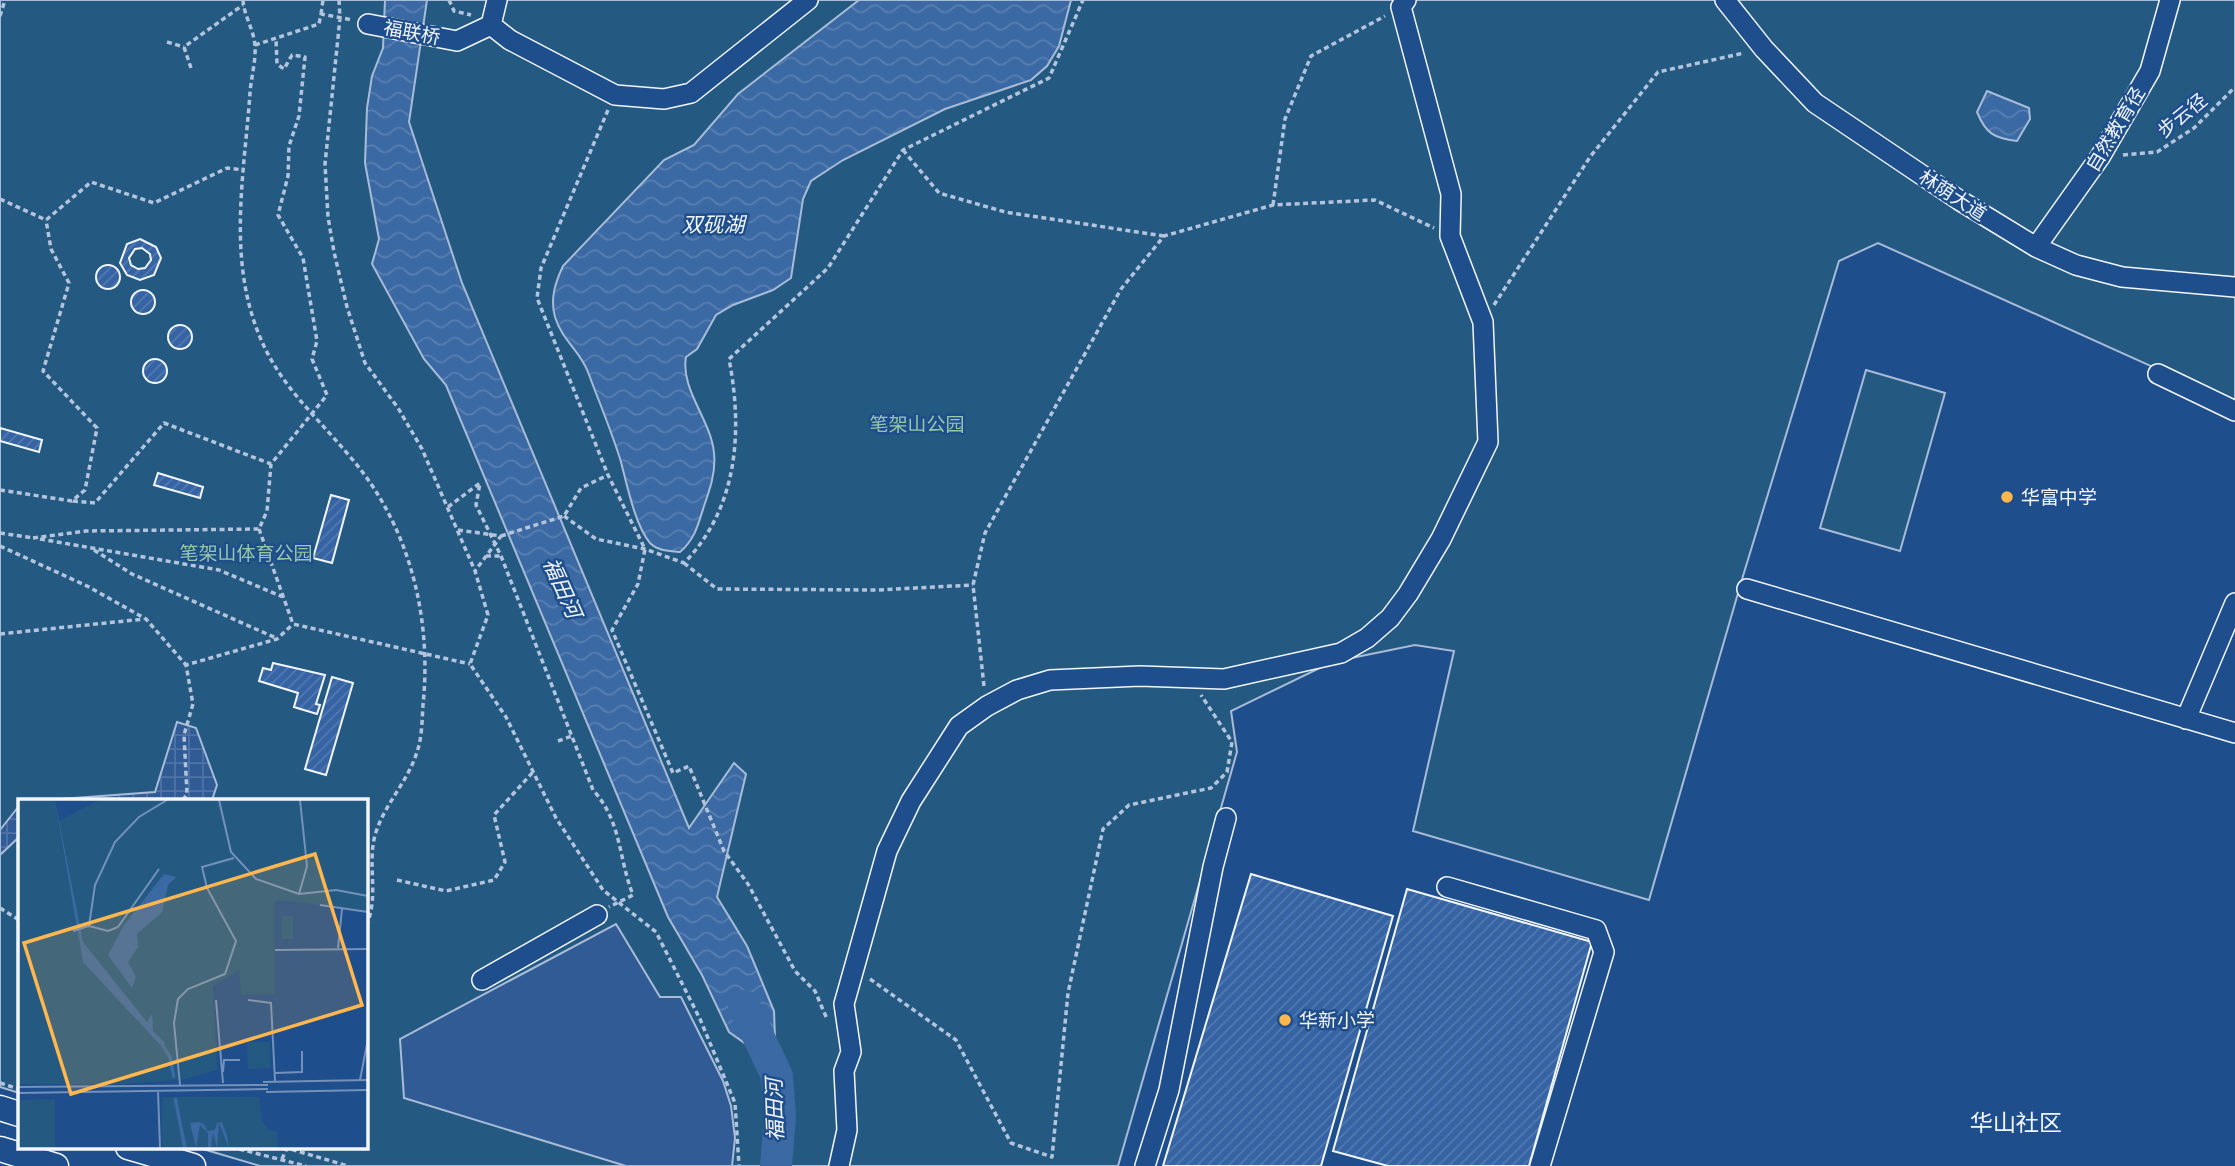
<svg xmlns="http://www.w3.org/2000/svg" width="2235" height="1166" font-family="'Sofia Sans Condensed','Noto Sans SC',sans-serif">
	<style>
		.park { fill: #245a82; stroke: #a8bbd7; stroke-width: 2 }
		.parking { fill: #305b95; stroke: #a8bbd7; stroke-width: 2 }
		.plaza { fill: url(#plaza-grid); stroke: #a8bbd7; stroke-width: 2 }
		.water { fill: url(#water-waves); stroke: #a8bbd7; stroke-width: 2 }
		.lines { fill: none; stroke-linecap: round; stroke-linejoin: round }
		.river { stroke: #3b69a3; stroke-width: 32 }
		.building { fill: url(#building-hatch); stroke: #f2f6ff; stroke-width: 2; fill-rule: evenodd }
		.minor-casing { stroke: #f2f6ff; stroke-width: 22 }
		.major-casing { stroke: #f2f6ff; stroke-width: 27 }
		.path { stroke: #b3c4dc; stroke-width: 3.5; stroke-dasharray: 5 3.5; stroke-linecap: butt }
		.minor { stroke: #1f4e8c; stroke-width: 19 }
		.major { stroke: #1f4e8c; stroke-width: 24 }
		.path-bridge { stroke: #b3c4dc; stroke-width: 3.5; stroke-dasharray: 5 3.5; stroke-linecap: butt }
		.poi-dot { fill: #ffb74d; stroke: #1f4e8c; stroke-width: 2.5 }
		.labels { text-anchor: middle; stroke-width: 5; stroke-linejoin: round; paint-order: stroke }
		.street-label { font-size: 19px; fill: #f2f6ff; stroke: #1f4e8c }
		.park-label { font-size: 19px; fill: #97c8a6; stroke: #1f4e8c }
		.poi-label { font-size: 19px; fill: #f2f6ff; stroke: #1f4e8c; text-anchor: start }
		.water-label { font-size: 21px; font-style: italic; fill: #f2f6ff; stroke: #1f4e8c }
		.quarter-label { font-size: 23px; fill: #f2f6ff; stroke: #1f4e8c }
		.inset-river { fill: none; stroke: #3b69a3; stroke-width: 3.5 }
		.inset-road { fill: none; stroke: #7391ba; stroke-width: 2 }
		.view { fill: #ffb74d; fill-opacity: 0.15; stroke: #ffb74d; stroke-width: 3.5 }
		.inset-edge { fill: none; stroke: #f2f6ff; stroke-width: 3.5 }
	</style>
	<defs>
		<pattern id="plaza-grid" width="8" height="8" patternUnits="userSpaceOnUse" patternTransform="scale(1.75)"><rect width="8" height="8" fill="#305b95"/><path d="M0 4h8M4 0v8" fill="none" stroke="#4e73a5"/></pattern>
		<pattern id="water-waves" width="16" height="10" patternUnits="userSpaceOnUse" patternTransform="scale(1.75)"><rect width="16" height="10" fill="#3b69a3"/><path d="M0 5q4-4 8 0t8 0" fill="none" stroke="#587fb1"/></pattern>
		<pattern id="building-hatch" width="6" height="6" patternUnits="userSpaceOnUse" patternTransform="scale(1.75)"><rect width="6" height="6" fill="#3563a3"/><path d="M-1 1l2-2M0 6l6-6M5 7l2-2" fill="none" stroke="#537ab1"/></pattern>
	</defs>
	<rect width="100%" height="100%" fill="#1f4e8c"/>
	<!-- park -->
	<path class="park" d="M0,0H2235V404L1878,243L1839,261L1743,576L1649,900L1413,831L1454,651L1415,645L1332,662L1231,711L1237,752L1118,1166H260L196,1147H366V800H19V1093L0,1087Z
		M1866,370L1945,393L1900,551L1820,528Z"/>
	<!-- parking -->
	<path class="parking" d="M616,924L660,997H681L723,1081L731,1106L735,1138L732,1166H626L404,1098L400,1039Z"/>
	<!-- plaza -->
	<path class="plaza" d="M177,722L196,728L217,785L212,800H47L155,792Z
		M19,806V837L0,855V830Z"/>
	<!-- water -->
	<path class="water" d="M385,0H427L409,122L462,283L689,828L734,763L746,774L717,897L747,946L774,1011L775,1038L753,1049L729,1032L702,975L668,917L446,385L424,359L372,264L379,239L365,163L367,108L372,76L383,48Z
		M859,0H1071L1059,46L1047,66L1031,80L945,109L843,160L811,181L803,199L791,278L773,290L733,305L716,315L697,349L686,357C680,389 711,420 714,453C716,472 710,489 704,506C698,525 695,539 680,552C669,551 658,551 650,543C635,525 627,485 621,462C612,432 599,402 588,372C580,351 562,340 555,317C550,299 555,283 563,266L664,160L694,145L738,94Z
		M1987,91L2029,108L2030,119L2017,141C1994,138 1986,134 1977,112Z"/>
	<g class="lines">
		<!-- river -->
		<path class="river" d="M744,1006L777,1076L780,1117L776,1166"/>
	</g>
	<!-- building -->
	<path class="building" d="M140,239L156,247L161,258L154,275L140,280L127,275L120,263L127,244ZM142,248L150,254L151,260L145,268L138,269L131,265L129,258L135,249Z
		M96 277a12 12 0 1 1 24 0a12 12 0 1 1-24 0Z
		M131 302a12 12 0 1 1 24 0a12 12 0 1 1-24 0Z
		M168 337a12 12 0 1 1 24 0a12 12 0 1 1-24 0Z
		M143 371a12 12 0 1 1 24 0a12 12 0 1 1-24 0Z
		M0,428L42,440L39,452L0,441Z
		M158,473L203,487L200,498L154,485Z
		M331,495L349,500L332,563L313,558Z
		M273,663L325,675L316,704L320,705L317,714L294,707L298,693L259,681L263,668L271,670Z
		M332,677L353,683L326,775L305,769Z
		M1251,874L1393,916L1321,1166H1163Z
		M1407,889L1592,942L1529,1166H1388L1333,1151Z"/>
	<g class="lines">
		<!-- minor casing -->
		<g class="minor-casing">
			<path id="minor" d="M1725,0L1764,49L1815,103L1959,200L2036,247L2076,265L2122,277L2235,287
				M368,24L457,41L491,25L497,0
				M491,25L510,40L615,95L664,99L691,93L808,0
				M2036,247L2100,157L2150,71L2170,0
				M2158,374L2235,411
				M1747,589L2235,733
				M2186,719L2235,603
				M1447,887L1596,930L1604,952L1540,1166
				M482,980L597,915
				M839,1166L847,1130L844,1071L851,1052L844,1004L887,851L911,801L959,726L987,706L1017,690L1050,680L1140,676L1224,679L1341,653L1367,638L1390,618L1408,594L1441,539L1488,442L1483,322L1450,236L1451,194L1401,7L1406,0
				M1145,1166L1169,1090L1213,867L1226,818"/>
		</g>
		<!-- major casing -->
		<g class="major-casing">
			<path id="major" d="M0,1108L19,1114
				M128,1147L193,1166
				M0,1149L56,1166"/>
		</g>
		<!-- path -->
		<path class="path" d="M243,0C244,16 254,30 255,46C256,61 251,78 250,93C245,164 231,238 250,308C269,378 308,406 352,459C410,527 432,618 423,705C422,721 422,738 417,752C408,781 385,804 376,832C366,862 380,897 366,926
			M339,0L340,18L325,164L328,217L334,252L347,307L365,363L398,408L422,449L475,571L488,615L470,664L506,717L556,818L603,890L656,932L700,1019L735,1103L739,1166
			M449,0L454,11L471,15
			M321,14L323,0
			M0,16L5,0
			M167,42L184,47
			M255,45L319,24L321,14L353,20
			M191,68L184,47L243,5
			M608,110L541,268L537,298L608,475L645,549L638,584L612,630L673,773L689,766L724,851L748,884L795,971L815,991L827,1019
			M903,150L939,193L1005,212L1164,236
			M2123,155L2157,152L2194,128L2235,87
			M0,199L46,220L91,182L154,203L227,168L244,170
			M1273,205L1285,119L1311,56L1385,16
			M1494,305L1590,157L1658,72L1744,53
			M0,490L72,501L85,490L97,428L43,371L69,283L51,249L46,220
			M73,501L95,503L164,423L271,464
			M448,507L480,483L476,505L501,556L593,790C622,822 618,857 633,895L609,907
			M564,516L596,539L645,549L684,563C738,508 743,431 729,359L828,268L903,150L1049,78L1083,0
			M259,529L293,624L470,664
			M0,533L33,538
			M501,536L564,516L581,488L608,475
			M33,538L86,531L259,529L267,511L271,464L327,395L312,359L317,341L303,258L278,215L288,176L289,146L299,116L305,57L292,55L284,69L277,64L276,39
			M40,539L219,570L283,597
			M0,546L87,586L146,619L186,665
			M94,550L132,574L276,638
			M486,556H501
			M684,563L717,589L877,590L973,585
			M0,634L144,619
			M984,686L973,585L985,533L1121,289L1164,236L1273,205L1375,200L1434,228
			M558,741L572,736
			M183,800L187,794L184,735L193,704L186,665L277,639L293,624
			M397,880L446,891L494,880L505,862L494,815L533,772
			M0,908L19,920
			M870,979L956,1040L1011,1143L1052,1157L1068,993L1103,829L1129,805L1211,788L1227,772L1232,742L1201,695
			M0,1083L19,1089
			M231,1147L306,1166
			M282,1159L287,1148L348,1166"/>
		<!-- minor -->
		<use href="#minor" class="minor"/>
		<!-- major -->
		<use href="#major" class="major"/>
		<!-- path-bridge -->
		<path class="path-bridge" d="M458,530L501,536L475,571"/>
	</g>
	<!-- markers -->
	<g class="poi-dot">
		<circle cx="2007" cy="497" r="7"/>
		<circle cx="1285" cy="1020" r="7"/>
	</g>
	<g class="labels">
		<!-- street labels -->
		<g class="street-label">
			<text transform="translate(412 32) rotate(11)" y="7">福联桥</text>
			<text transform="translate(2182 115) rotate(-39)" y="7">步云径</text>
			<text transform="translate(2115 129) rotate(-59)" y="7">自然教育径</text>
			<text transform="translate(1953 195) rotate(33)" y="7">林荫大道</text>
		</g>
		<!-- park labels -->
		<g class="park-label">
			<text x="917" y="431">笔架山公园</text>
			<text x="246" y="560">笔架山体育公园</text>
		</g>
		<!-- poi labels -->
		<g class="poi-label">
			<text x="2021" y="504">华富中学</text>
			<text x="1299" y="1027">华新小学</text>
		</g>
		<!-- water labels -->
		<g class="water-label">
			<text x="713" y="232">双砚湖</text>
			<text transform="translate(562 588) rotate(66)" y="7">福田河</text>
			<text transform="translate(775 1110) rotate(-92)" y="7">福田河</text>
		</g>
		<!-- quarter labels -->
		<g class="quarter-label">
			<text x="2016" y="1131">华山社区</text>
		</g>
	</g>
	<!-- overview -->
	<g transform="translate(18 799)">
		<rect width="350" height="350" fill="#1f4e8c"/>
		<path d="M0,1H37L41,22L82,1H350V112L261,101L256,104L257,195L223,196L221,171L195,187L199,271L163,281L102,285H0ZM275,117V140H264V117ZM252,243V269L230,270L229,243ZM144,298H241L244,322L250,331L259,333L260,349H144ZM37,300V349H0V301Z" fill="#245a82"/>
		<path d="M37,1L65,143L129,223L134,215L135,232L147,244L146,250L65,163ZM146,75L158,78L150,86L144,113L119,135L120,148L110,163L118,178L114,189L90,156L106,126ZM181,323L187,326L189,332L197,331L199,324L204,323L209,337L211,349L201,324L199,349L195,334L193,349L190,348V334L182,326L178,349L172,324Z" fill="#3b69a3"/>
		<path class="inset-river" d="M145,247L152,258L156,279M157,299L167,349"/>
		<path class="inset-road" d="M201,1L213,53L238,80L281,95L318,91L350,97M281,95L289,67L282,1M302,106L350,113M71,127L90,132L100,128L141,70M55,132L71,127L77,86L97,43L121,18L149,1M320,149L324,110M257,151L350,150M198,201L205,284M230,201L253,204L257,282M205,273L206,261H222M257,274L284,273V252M342,281L350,240M245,283L350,281M162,286L156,224L160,200L170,190L207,175L218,142L189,89L184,68L216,59M0,288L250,286M140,292L142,349M248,293L350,291M0,294L250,290"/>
		<path class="view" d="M297,55L344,206L53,295L6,144Z"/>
		<rect width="350" height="350" class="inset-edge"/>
	</g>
</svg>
